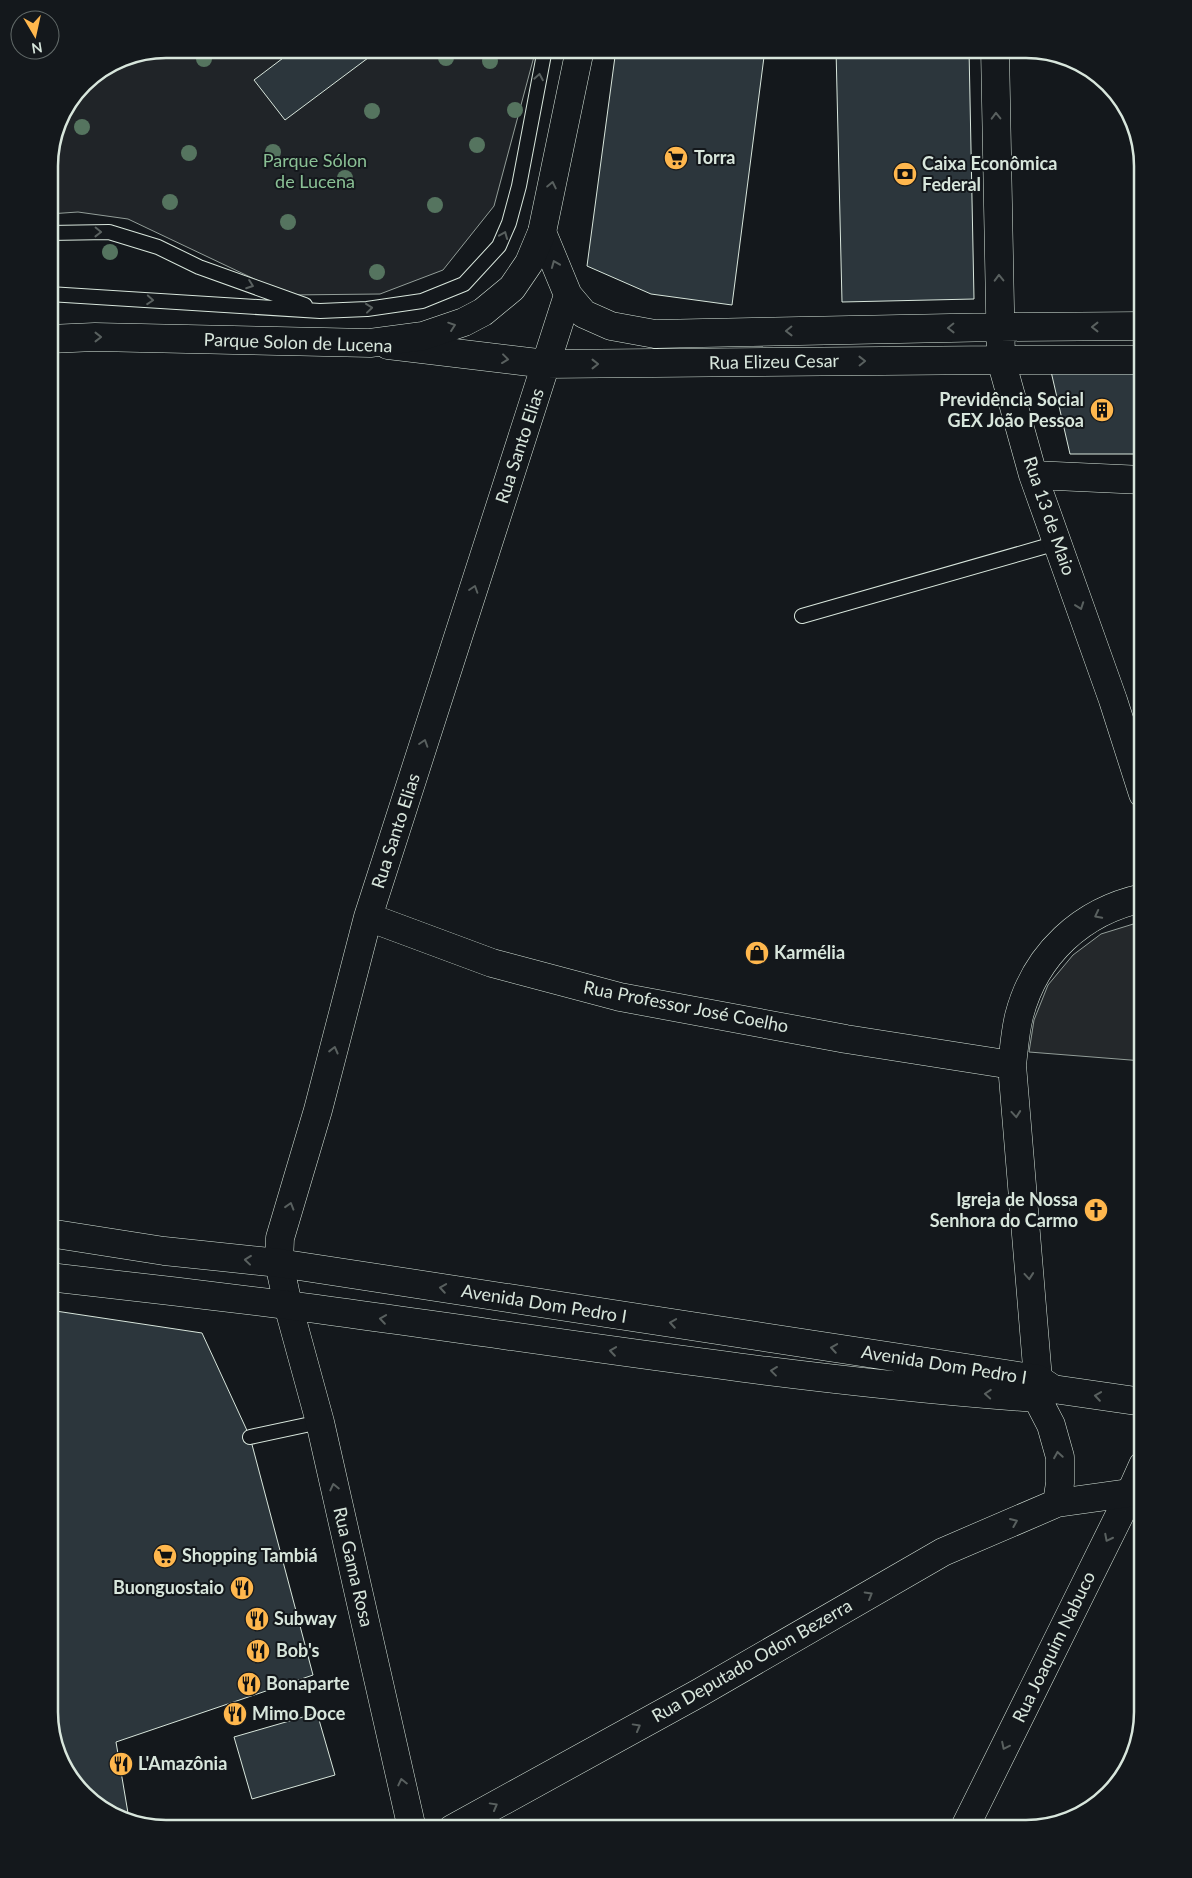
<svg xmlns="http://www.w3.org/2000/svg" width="1192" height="1878" font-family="Lato,sans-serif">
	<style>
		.green { fill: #202428; stroke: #939e99 }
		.parking { fill: #24282b; stroke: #939e99 }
		.building { fill: #2c363c; stroke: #d8e6dc }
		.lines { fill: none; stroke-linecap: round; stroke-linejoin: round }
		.lane-casing { stroke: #d8e6dc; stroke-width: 16 }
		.street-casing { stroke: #d8e6dc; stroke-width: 29 }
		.secondary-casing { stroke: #d8e6dc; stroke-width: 29 }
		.primary-casing { stroke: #d8e6dc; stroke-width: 29 }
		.lane { stroke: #14181c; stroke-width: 14 }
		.street { stroke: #14181c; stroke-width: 28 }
		.secondary { stroke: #14181c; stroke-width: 28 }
		.primary { stroke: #14181c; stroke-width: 28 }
		.tree { fill: #55745f }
		.oneway { stroke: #59605f }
		.labels { text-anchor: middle; stroke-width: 4; stroke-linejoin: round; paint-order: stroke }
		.poi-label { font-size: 18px; font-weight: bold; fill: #d8e6dc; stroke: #14181c; text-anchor: start }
		.park-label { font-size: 18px; fill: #8ac095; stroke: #14181c }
		.street-label { font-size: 18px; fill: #d8e6dc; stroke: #14181c }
		.rim { fill: none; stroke: #d8e6dc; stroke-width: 2.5 }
	</style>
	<rect width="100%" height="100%" fill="#14181c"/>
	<!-- green -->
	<path class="green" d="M165,49H536L494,206L443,270L380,294L288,295L128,219L78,212L49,214V158L58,120L83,83L121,58Z"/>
	<!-- parking -->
	<path class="parking" d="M1143,921V1061L1029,1052L1034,1020L1048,985L1073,955L1101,934Z"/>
	<!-- building -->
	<path class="building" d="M295,49H368L372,55L285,120L254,80Z
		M616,49H765L732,305L651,294L587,266Z
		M836,49H969L974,299L842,302Z
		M1050,367H1143V454H1070Z
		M49,1310L202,1333L250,1437L313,1675L116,1742L129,1819L101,1810L61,1765L49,1713Z
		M317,1713L335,1775L252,1799L234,1737Z"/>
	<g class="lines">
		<!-- lane casing -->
		<g class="lane-casing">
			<path id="lane" d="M49,233L109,232L158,247L199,267L305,305
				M49,294L320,311L367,309L422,301L464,284L499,246L509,223L519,186L545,49
				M802,616L1057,543
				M250,1437L320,1422"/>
		</g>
		<!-- street casing -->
		<g class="street-casing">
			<path id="street" d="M995,49L1001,360L1033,475L1113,700L1143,794
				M568,295L584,314L611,326L655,334L1000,327L1143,326
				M388,345L546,364L1001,360H1143
				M1033,475L1143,480
				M368,917L492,963L620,997L846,1039L1012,1065
				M1038,1379L1012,1065C1014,1049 1015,1032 1019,1016C1035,954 1082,911 1143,898
				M412,1829L320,1422L288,1305L279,1263L280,1238L318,1110L368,917L568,295L542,232
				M964,1829L1130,1494L1143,1465"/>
		</g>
		<!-- secondary casing -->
		<g class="secondary-casing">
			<path id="secondary" d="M49,1233L164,1251L279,1263L1038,1379L1053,1389L1143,1402
				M49,1277C128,1286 208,1295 287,1305C537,1338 785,1380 1037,1398
				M1038,1380L1037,1398L1051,1425L1060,1457V1483L1057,1503
				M452,1829L699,1693L943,1552L1057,1503L1143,1491"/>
		</g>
		<!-- primary casing -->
		<g class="primary-casing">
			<path id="primary" d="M49,339L95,337L370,343L423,336L464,322L483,312L512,288L529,263L542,232L580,49"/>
		</g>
		<!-- lane -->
		<use href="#lane" class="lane"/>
		<!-- street -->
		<use href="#street" class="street"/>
		<!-- secondary -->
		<use href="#secondary" class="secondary"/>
		<!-- primary -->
		<use href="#primary" class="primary"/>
	</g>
	<!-- trees -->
	<g class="tree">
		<circle cx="446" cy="58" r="8"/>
		<circle cx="204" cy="59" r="8"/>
		<circle cx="490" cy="61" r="8"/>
		<circle cx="515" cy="110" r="8"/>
		<circle cx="372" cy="111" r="8"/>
		<circle cx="82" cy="127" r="8"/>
		<circle cx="477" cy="145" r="8"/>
		<circle cx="273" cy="152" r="8"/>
		<circle cx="189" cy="153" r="8"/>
		<circle cx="345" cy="178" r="8"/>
		<circle cx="170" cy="202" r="8"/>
		<circle cx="435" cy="205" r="8"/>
		<circle cx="288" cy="222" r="8"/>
		<circle cx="110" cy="252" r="8"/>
		<circle cx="377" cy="272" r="8"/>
	</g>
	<!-- one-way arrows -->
	<defs><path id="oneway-chevron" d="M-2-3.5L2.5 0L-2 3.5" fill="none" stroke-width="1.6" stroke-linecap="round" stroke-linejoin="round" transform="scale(1.25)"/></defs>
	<g class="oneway">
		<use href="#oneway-chevron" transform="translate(539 77) rotate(-80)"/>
		<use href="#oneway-chevron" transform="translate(996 116) rotate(-91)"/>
		<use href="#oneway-chevron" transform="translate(552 185) rotate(-78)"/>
		<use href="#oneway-chevron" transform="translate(98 232) rotate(1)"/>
		<use href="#oneway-chevron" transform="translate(504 235) rotate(-68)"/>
		<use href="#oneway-chevron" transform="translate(555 264) rotate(-112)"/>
		<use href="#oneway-chevron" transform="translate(999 278) rotate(-91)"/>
		<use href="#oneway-chevron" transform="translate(250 285) rotate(20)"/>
		<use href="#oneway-chevron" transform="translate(150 300) rotate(4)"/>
		<use href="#oneway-chevron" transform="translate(369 308) rotate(-6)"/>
		<use href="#oneway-chevron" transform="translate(452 326) rotate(-19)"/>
		<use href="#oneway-chevron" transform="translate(1095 327) rotate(180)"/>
		<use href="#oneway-chevron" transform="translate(951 328) rotate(179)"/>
		<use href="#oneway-chevron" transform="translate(789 331) rotate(179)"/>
		<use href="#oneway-chevron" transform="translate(98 337)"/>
		<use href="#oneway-chevron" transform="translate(505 359) rotate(7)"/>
		<use href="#oneway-chevron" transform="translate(862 361) rotate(-1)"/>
		<use href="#oneway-chevron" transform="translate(595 364)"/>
		<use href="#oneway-chevron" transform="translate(474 589) rotate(-72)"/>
		<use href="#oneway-chevron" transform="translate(1080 606) rotate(70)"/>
		<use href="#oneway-chevron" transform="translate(424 743) rotate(-72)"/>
		<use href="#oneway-chevron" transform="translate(1098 915) rotate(153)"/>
		<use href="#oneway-chevron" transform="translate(334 1050) rotate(-76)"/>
		<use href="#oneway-chevron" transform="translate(1016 1114) rotate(85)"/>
		<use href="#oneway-chevron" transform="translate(290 1206) rotate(-73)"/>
		<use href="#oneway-chevron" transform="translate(248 1260) rotate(-174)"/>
		<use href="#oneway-chevron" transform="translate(1029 1276) rotate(85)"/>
		<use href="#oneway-chevron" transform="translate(443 1288) rotate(-171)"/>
		<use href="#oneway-chevron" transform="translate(383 1319) rotate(-172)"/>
		<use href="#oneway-chevron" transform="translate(673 1323) rotate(-171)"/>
		<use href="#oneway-chevron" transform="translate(834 1348) rotate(-171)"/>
		<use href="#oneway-chevron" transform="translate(613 1351) rotate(-172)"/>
		<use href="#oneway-chevron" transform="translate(774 1371) rotate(-173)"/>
		<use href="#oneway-chevron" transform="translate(988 1394) rotate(-176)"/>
		<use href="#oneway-chevron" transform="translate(1098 1396) rotate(-172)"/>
		<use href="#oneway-chevron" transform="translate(1058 1455) rotate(-99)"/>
		<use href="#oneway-chevron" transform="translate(334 1487) rotate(-103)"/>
		<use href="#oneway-chevron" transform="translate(1014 1522) rotate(-23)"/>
		<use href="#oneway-chevron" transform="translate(1108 1538) rotate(117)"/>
		<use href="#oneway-chevron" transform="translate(869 1595) rotate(-30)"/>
		<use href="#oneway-chevron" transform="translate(637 1727) rotate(-29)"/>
		<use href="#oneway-chevron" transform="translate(1005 1746) rotate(116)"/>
		<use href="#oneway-chevron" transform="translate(402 1782) rotate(-103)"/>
		<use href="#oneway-chevron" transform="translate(494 1806) rotate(-29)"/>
	</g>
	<!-- icons -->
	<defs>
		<g id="supermarket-disc" transform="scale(1.25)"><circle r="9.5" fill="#ffb74d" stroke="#14181c"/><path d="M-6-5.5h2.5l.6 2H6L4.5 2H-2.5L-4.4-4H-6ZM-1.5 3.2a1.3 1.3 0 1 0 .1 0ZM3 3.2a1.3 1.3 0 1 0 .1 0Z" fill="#111"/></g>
		<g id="bank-disc" transform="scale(1.25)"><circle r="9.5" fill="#ffb74d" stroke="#14181c"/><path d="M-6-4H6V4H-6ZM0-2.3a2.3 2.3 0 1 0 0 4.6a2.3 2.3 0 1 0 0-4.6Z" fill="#111"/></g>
		<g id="building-disc" transform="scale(1.25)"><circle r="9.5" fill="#ffb74d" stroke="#14181c"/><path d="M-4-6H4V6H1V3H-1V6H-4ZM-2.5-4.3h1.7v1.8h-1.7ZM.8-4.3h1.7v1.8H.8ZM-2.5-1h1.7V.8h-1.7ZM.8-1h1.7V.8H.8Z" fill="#111"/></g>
		<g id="shop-disc" transform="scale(1.25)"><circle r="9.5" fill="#ffb74d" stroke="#14181c"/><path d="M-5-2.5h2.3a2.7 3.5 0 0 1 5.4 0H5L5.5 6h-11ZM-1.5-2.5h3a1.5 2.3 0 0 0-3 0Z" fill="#111"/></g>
		<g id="church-disc" transform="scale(1.25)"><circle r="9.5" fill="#ffb74d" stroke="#14181c"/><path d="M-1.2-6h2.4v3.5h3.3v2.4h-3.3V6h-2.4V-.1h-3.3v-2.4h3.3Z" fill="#111"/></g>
		<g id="restaurant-disc" transform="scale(1.25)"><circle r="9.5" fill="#ffb74d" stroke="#14181c"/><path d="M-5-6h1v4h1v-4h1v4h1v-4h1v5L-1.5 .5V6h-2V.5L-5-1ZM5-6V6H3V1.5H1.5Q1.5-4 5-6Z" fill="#111"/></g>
	</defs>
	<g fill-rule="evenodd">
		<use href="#supermarket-disc" x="676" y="158"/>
		<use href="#bank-disc" x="905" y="174"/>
		<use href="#building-disc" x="1102" y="410"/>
		<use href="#shop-disc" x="757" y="953"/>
		<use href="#church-disc" x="1096" y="1210"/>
		<use href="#supermarket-disc" x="165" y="1556"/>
		<use href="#restaurant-disc" x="242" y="1588"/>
		<use href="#restaurant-disc" x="257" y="1619"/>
		<use href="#restaurant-disc" x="258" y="1651"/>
		<use href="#restaurant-disc" x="249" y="1684"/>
		<use href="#restaurant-disc" x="235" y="1714"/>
		<use href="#restaurant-disc" x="121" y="1764"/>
	</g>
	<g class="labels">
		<!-- poi labels -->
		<g class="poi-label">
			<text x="694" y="164">Torra</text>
			<text x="922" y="170">Caixa Econômica<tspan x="922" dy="21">Federal</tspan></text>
			<text x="1084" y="406" text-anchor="end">Previdência Social<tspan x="1084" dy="21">GEX João Pessoa</tspan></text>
			<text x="774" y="959">Karmélia</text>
			<text x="1078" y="1206" text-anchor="end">Igreja de Nossa<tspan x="1078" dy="21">Senhora do Carmo</tspan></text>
			<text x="182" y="1562">Shopping Tambiá</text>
			<text x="224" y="1594" text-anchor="end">Buonguostaio</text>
			<text x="274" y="1625">Subway</text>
			<text x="276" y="1657">Bob's</text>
			<text x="266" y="1690">Bonaparte</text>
			<text x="252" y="1720">Mimo Doce</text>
			<text x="138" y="1770">L'Amazônia</text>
		</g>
		<!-- park labels -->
		<g class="park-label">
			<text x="315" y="167">Parque Sólon<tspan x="315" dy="21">de Lucena</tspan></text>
		</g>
		<!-- street labels -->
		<g class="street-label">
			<text transform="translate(298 343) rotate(2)" y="6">Parque Solon de Lucena</text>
			<text transform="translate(774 362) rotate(-1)" y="6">Rua Elizeu Cesar</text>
			<text transform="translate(520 446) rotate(-72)" y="6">Rua Santo Elias</text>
			<text transform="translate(1049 516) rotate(71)" y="6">Rua 13 de Maio</text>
			<text transform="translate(396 831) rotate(-72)" y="6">Rua Santo Elias</text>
			<text transform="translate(686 1007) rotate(11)" y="6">Rua Professor José Coelho</text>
			<text transform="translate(544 1304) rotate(9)" y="6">Avenida Dom Pedro I</text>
			<text transform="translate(944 1365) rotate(9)" y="6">Avenida Dom Pedro I</text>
			<text transform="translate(353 1567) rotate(77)" y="6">Rua Gama Rosa</text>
			<text transform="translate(1054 1647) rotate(-64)" y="6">Rua Joaquim Nabuco</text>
			<text transform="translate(752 1661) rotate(-30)" y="6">Rua Deputado Odon Bezerra</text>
		</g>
	</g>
	<!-- crop -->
	<path d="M0 0H1192V1878H0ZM166 58H1026A108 108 0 0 1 1134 166V1712A108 108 0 0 1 1026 1820H166A108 108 0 0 1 58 1712V166A108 108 0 0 1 166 58Z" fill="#14181c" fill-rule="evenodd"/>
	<path class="rim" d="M166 58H1026A108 108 0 0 1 1134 166V1712A108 108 0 0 1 1026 1820H166A108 108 0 0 1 58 1712V166A108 108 0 0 1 166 58Z"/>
	<!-- north arrow -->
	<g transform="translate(35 35) rotate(171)"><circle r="24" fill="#14181c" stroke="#626a69"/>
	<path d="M0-4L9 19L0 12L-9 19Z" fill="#ffb74d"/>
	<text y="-8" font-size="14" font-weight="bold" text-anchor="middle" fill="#d8e6dc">N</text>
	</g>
</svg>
